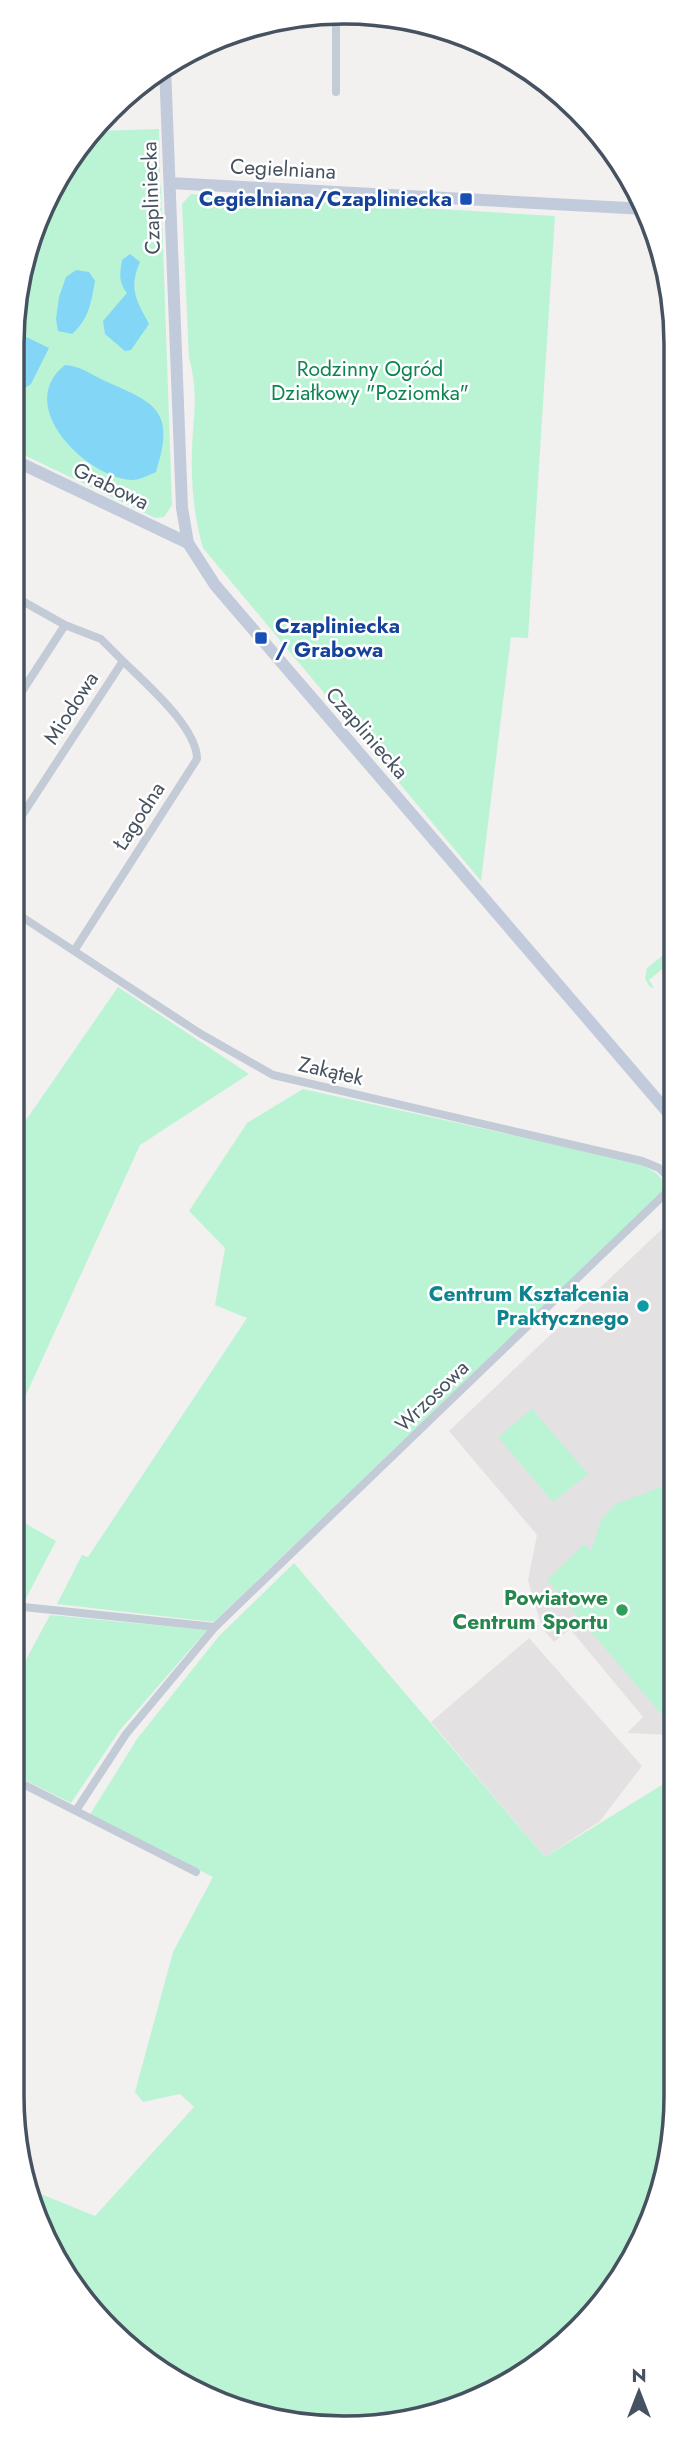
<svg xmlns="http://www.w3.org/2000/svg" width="688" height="2441" font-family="Jost,sans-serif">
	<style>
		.education { fill: #e4e1e2 }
		.green { fill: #baf4d5 }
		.water { fill: #83d6f5 }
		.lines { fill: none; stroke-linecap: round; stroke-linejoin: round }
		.street { stroke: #c2cbd6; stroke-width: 8 }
		.secondary { stroke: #c1cbdb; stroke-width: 12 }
		.transit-dot { fill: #1a4fb4; stroke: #fff; stroke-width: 2.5 }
		.culture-dot { fill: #0f9aa8; stroke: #fff; stroke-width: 2.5 }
		.leisure-dot { fill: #2e9e5b; stroke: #fff; stroke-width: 2.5 }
		.labels { text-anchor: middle; stroke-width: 5; stroke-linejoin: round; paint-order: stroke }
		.street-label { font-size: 21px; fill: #465260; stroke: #fff }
		.transit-label { font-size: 21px; font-weight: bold; fill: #164399; stroke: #fff; text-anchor: end }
		.park-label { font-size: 21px; fill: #0d8451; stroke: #fff }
		.culture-label { font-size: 21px; font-weight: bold; fill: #0d838f; stroke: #fff; text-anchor: end }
		.leisure-label { font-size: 21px; font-weight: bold; fill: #27864d; stroke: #fff; text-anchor: end }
		.rim { fill: none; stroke: #465260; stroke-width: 3.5 }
	</style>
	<rect width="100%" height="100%" fill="#f3f0f0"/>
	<!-- education -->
	<path class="education" d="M663,1228L671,1237L670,1735L627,1733L643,1717L570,1629L554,1642L542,1628L528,1580L537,1535L449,1431Z
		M529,1638L642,1766L600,1821L545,1857L431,1722Z"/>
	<!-- green -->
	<path class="green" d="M159,129L160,173L157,176L161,187L172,505L164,517L155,518L18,452L19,280L68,160L97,131Z
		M191,194L555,216L528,638L511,637L481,881L203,548C194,517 191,484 192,451C193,415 199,395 189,358L182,204Z
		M672,948V961L649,980L654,988L650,987L645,979L647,968Z
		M118,987L249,1074L140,1145L15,1419L16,1118L24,1123Z
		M303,1089L639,1163L656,1173L668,1186L214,1622L57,1604L82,1555L88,1557L247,1318L215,1305L225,1248L189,1211L247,1123Z
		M532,1409L588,1474L553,1502L498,1437Z
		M669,1484L670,1719L667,1721L547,1580L584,1544L591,1551L601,1520L616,1504Z
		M14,1517L56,1541L24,1602H14Z
		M294,1563L545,1857L670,1780L669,2161L620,2281L546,2360L430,2417L322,2428L197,2394L95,2316L37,2224L31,2190L95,2216L194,2107L180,2094L143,2102L135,2092L173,1952L213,1877L89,1816L137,1739L219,1636Z
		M50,1615L207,1630L120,1730L71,1803L13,1774L14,1682Z"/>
	<!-- water -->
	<path class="water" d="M130,254L140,262C128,289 137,301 149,324L131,350L125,351L105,334L103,321L127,293C118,282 120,273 122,260Z
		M76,270L89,272L95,281C91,303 89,319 72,334L58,331L56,319L59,297L66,277Z
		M18,333L49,348L31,384L18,392Z
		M65,365C81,366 90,374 105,381C155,403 176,410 156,472C149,475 138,481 130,480C84,475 14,405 65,365Z"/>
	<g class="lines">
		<!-- street -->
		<path class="street" d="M336,19V92
			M17,598L65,625
			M17,699L65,625L101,639L123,661
			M17,823L123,661C145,683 197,727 197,759L74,951
			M16,913L201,1034L273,1075L642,1161L659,1168L671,1180
			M14,1606L215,1627
			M13,1779L196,1872
			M77,1809L126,1734L215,1627L671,1188"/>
		<!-- secondary -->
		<path class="secondary" d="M165,66L182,508L188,543L215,585L671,1116
			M170,183L645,209
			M18,462L188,543"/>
	</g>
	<!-- markers -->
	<g class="transit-dot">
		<rect x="459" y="192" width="14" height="14" rx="3.5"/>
		<rect x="254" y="631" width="14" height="14" rx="3.5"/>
	</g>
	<circle class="culture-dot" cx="643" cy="1306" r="7"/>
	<circle class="leisure-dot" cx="622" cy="1610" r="7"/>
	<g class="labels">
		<!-- street labels -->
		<g class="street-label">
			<text transform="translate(283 169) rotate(3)" y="7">Cegielniana</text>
			<text transform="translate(151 198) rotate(-92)" y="7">Czapliniecka</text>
			<text transform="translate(111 486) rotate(26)" y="7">Grabowa</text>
			<text transform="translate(71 708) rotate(-57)" y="7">Miodowa</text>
			<text transform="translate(367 733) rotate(49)" y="7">Czapliniecka</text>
			<text transform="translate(139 816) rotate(-57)" y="7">Łagodna</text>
			<text transform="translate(331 1071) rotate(13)" y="7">Zakątek</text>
			<text transform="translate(432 1396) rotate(-44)" y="7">Wrzosowa</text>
		</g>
		<!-- transit labels -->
		<g class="transit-label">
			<text x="452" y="206">Cegielniana/Czapliniecka</text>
			<text x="275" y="633" text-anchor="start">Czapliniecka<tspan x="275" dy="24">/ Grabowa</tspan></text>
		</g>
		<!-- park labels -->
		<g class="park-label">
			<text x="370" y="376">Rodzinny Ogród<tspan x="370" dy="24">Działkowy "Poziomka"</tspan></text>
		</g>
		<!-- culture labels -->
		<g class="culture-label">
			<text x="629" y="1301">Centrum Kształcenia<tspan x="629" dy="24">Praktycznego</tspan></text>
		</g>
		<!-- leisure labels -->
		<g class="leisure-label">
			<text x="608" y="1605">Powiatowe<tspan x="608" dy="24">Centrum Sportu</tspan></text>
		</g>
	</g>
	<!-- crop -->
	<path d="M0 0H688V2441H0ZM344 24H344A320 320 0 0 1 664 344V2096A320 320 0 0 1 344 2416H344A320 320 0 0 1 24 2096V344A320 320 0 0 1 344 24Z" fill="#fff" fill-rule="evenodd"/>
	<path class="rim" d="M344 24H344A320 320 0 0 1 664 344V2096A320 320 0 0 1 344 2416H344A320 320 0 0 1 24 2096V344A320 320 0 0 1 344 24Z"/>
	<!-- north arrow -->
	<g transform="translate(639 2392)" stroke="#ffffff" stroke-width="5" paint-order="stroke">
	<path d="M0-5L12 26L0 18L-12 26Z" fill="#465260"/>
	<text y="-10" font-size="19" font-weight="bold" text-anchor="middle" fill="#465260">N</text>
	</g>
</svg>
